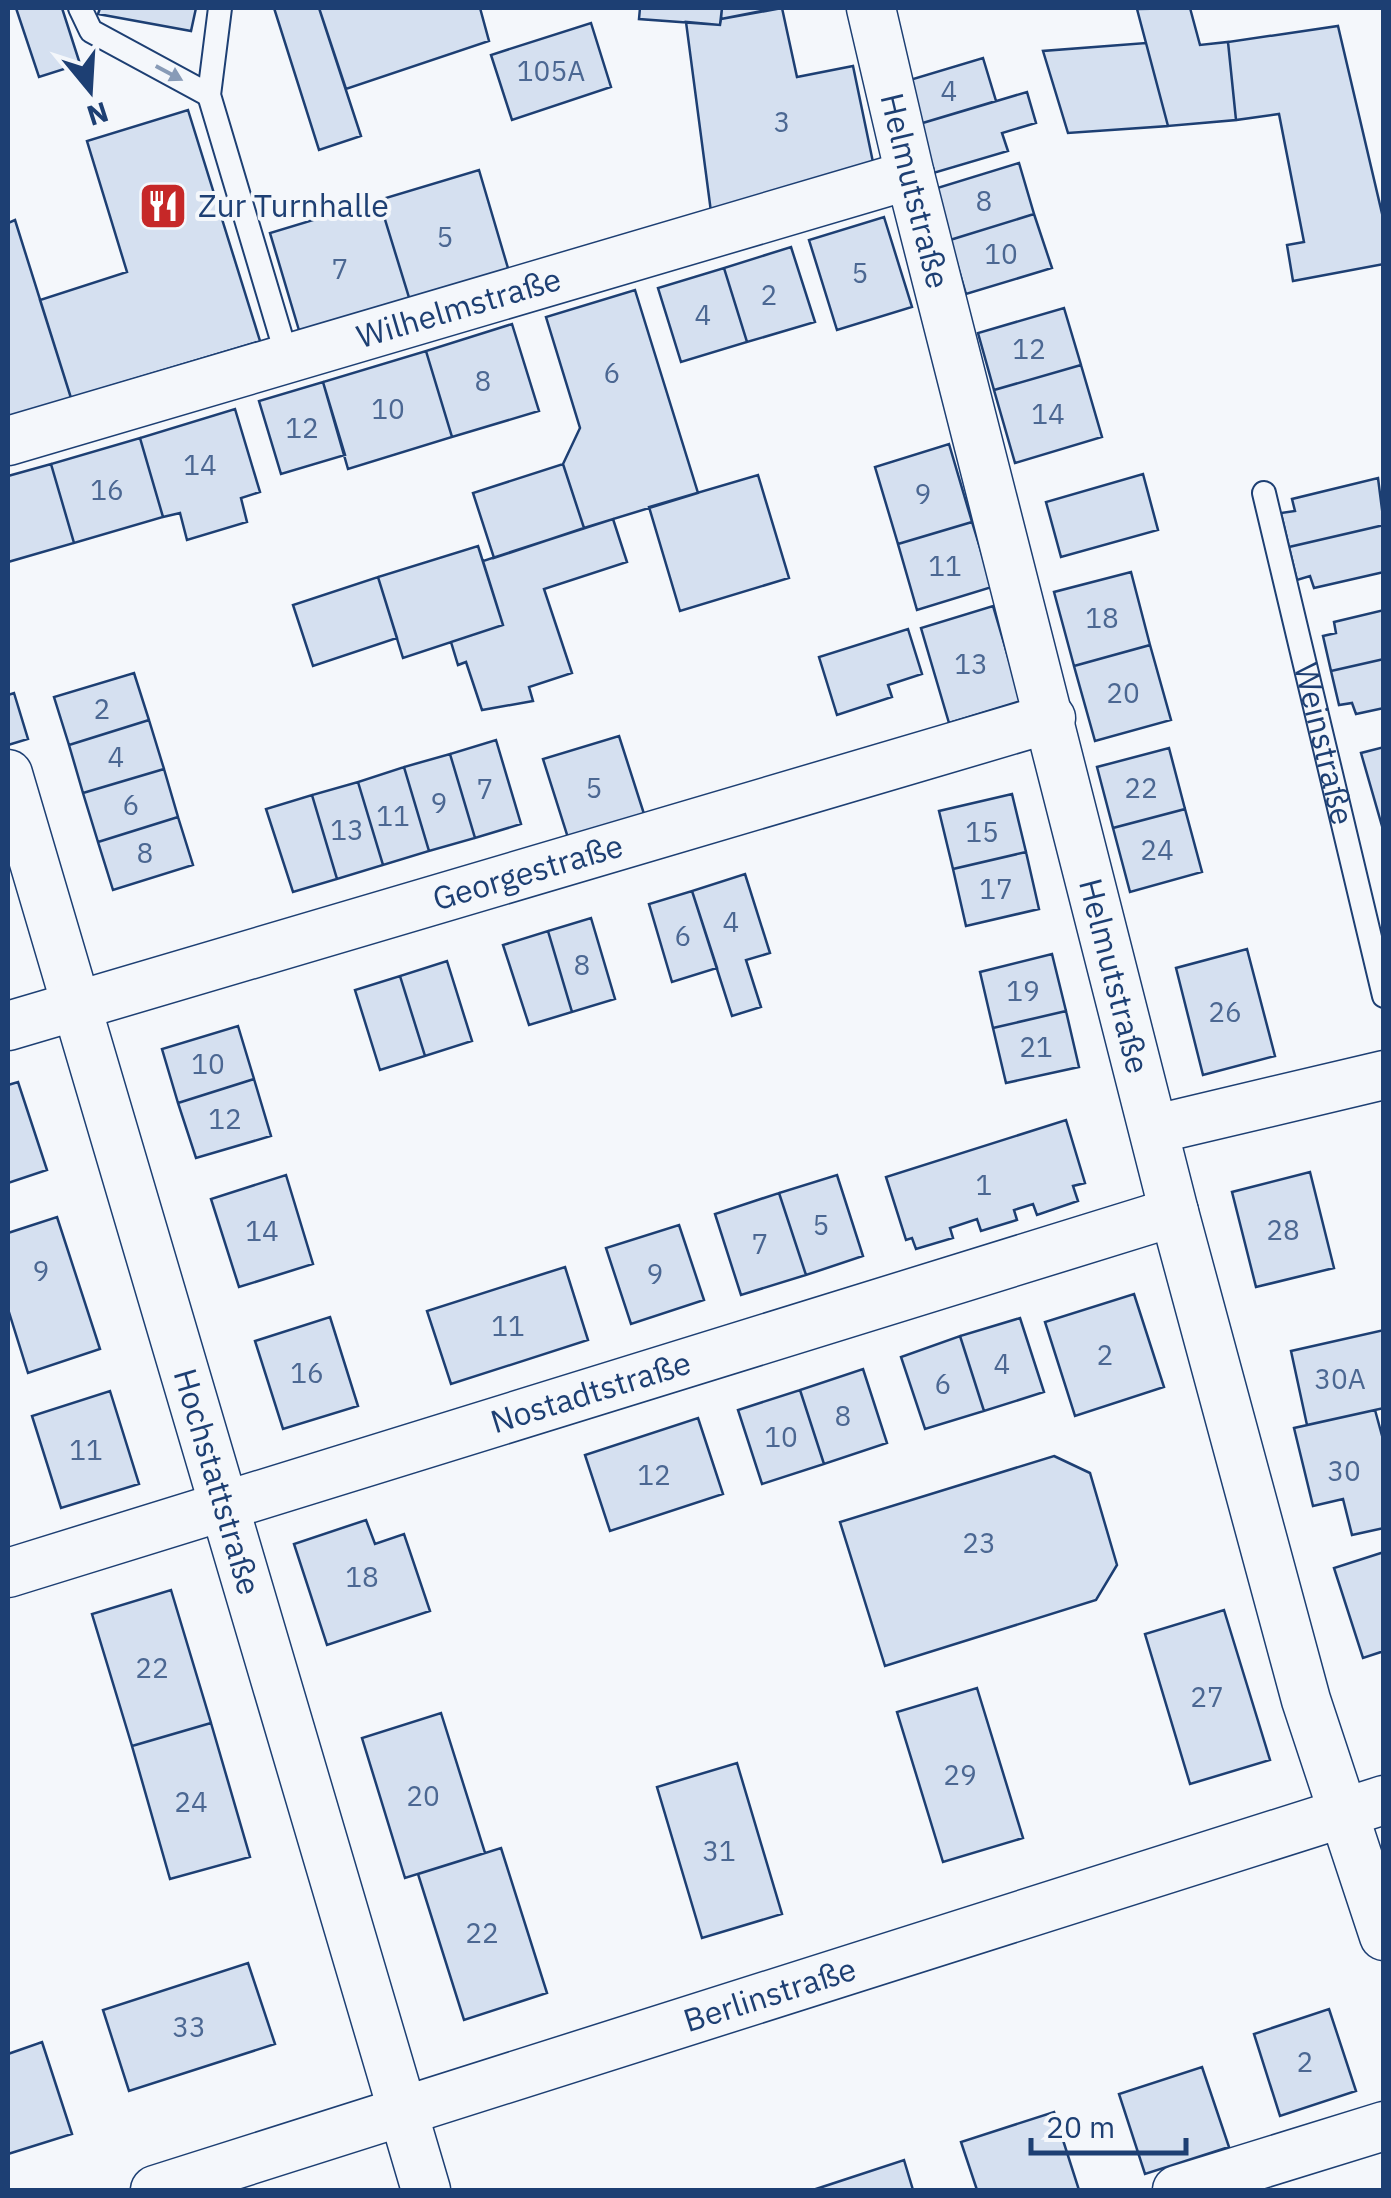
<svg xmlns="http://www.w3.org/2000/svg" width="1391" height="2198" font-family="'IBM Plex Sans',sans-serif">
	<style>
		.building { fill: #d5e0f0; stroke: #1d3f73; stroke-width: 2.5 }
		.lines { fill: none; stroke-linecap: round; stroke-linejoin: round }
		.lane-casing { stroke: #1d3f73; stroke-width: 26 }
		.street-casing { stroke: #1d3f73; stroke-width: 51 }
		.lane { stroke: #f4f7fb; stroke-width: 22 }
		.street { stroke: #f4f7fb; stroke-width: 48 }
		.oneway { fill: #889bb7 }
		.labels { text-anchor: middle; stroke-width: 8; stroke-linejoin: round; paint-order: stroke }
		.number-label { font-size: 28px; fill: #4b6792 }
		.street-label { font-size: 32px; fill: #1d3f73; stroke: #f4f7fb }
		.poi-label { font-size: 32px; fill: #1d3f73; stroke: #f4f7fb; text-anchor: start }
	</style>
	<rect width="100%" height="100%" fill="#f4f7fb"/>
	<!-- building -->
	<path class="building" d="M8,8H62L80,64L39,77L16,8Z
		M100,8H196L191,31L98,14Z
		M274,8H319L361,136L319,150Z
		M319,8H480L489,41L346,89Z
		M640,8H722L720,25L639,19Z
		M722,8H777L721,19Z
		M782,8L797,77L853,66L874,167L711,212L686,22L720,25L721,19Z
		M1190,8L1200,45L1228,42L1236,120L1168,126L1137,9Z
		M591,23L611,87L512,120L491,55Z
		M1338,26L1384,222V264L1293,281L1287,245L1304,242L1279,114L1236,120L1228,42Z
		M1146,43L1168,126L1068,133L1043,51Z
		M983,58L996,101L916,125L903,82Z
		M1027,92L1036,123L1002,133L1008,151L930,174L916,125Z
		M188,110L260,341L71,398L40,300L127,272L87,141Z
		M1019,163L1034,214L950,240L934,189Z
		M479,170L510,275L411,304L379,200Z
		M379,200L411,304L301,337L270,233Z
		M1034,214L1052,268L966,294L950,240Z
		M884,217L912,307L837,330L809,240Z
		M15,220L71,398L8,418V223Z
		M791,247L815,322L747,342L724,268Z
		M724,268L747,342L681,362L658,288Z
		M635,290L698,493L584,528L563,464L580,428L546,317Z
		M1064,308L1081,365L994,390L978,333Z
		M512,324L539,411L452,437L426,351Z
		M426,351L452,437L348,469L323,382Z
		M1081,365L1102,437L1015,463L994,390Z
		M323,382L345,455L281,474L259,401Z
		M235,409L260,492L241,498L247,522L187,540L180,513L163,517L140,438Z
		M140,438L163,517L74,543L51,464Z
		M949,444L972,522L898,544L875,467Z
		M51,464L74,543L8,562V476Z
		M563,464L584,528L494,558L473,493Z
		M1143,474L1158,530L1061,557L1046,502Z
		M758,475L789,578L680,611L649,507Z
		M1378,478L1384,525L1289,547L1281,513L1295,511L1292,499Z
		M613,519L627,562L544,589L572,673L529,687L533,701L482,710L466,662L458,665L451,642L503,625L483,561Z
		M972,522L992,587L917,610L898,544Z
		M1384,525V572L1314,588L1310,576L1297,580L1289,547Z
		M478,546L503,625L403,658L378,577Z
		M1131,572L1150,645L1074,666L1054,592Z
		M378,577L397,638L313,666L293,605Z
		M993,606L1021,701L949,723L921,628Z
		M1384,610V659L1331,671L1323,636L1336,633L1334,622Z
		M908,629L922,674L888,685L892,697L837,715L819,657Z
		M1150,645L1171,720L1095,741L1074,666Z
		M1384,659V708L1356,714L1352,703L1339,705L1331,671Z
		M134,673L149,720L69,745L54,697Z
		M14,693L28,739L8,745V695Z
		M149,720L164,769L83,793L69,745Z
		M619,736L645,817L569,841L543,759Z
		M496,740L521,824L475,838L450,754Z
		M1384,747V826H1382L1361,753Z
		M1169,748L1185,809L1113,828L1097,767Z
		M450,754L475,838L429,851L404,767Z
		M404,767L429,851L383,865L358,782Z
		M164,769L178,817L98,842L83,793Z
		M358,782L383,865L337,879L312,795Z
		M1012,794L1026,852L953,869L939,811Z
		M312,795L337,879L293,892L266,809Z
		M1185,809L1202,872L1130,892L1113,828Z
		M178,817L193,865L113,890L98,842Z
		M1026,852L1039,909L966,926L953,869Z
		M745,874L770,953L746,960L761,1007L732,1016L692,891Z
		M692,891L717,968L672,982L649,904Z
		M591,918L615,999L572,1012L548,931Z
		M548,931L572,1012L529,1025L503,945Z
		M1247,949L1275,1056L1203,1075L1176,968Z
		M1052,954L1066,1011L993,1028L980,972Z
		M447,961L472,1041L425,1056L400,976Z
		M400,976L425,1056L380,1070L355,990Z
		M1066,1011L1079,1067L1006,1083L993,1028Z
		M238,1026L254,1079L178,1103L162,1049Z
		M254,1079L271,1136L196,1158L178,1103Z
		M18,1082L47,1170L8,1183V1085Z
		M1066,1120L1085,1183L1073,1186L1078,1201L1037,1215L1033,1204L1014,1210L1017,1220L981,1231L977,1219L950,1228L953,1238L916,1249L912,1238L906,1240L886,1177Z
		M1310,1172L1334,1268L1256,1287L1232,1192Z
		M286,1175L313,1264L239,1287L211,1199Z
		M837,1175L863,1256L806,1275L779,1193Z
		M779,1193L806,1275L741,1295L715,1214Z
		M57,1217L100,1349L28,1373L8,1309V1233Z
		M679,1225L704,1300L631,1324L606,1248Z
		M565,1267L588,1340L451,1384L427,1311Z
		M1134,1294L1164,1387L1075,1416L1045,1322Z
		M330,1317L358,1406L283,1429L255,1341Z
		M1020,1318L1044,1392L984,1411L960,1336Z
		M1384,1330V1408L1307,1425L1291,1351Z
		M960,1336L984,1411L925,1429L901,1357Z
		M863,1369L887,1443L824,1464L800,1390Z
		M800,1390L824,1464L762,1484L738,1410Z
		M110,1391L139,1484L61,1508L32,1416Z
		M1375,1410L1384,1443V1528L1352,1535L1343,1499L1313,1506L1294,1428Z
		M698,1418L723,1494L610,1531L585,1455Z
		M1054,1456L1090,1473L1117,1565L1096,1600L885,1666L840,1522Z
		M366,1520L375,1544L404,1534L430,1611L327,1645L294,1544Z
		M1384,1552V1651L1363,1658L1334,1568Z
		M171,1590L211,1723L132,1746L92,1614Z
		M1224,1610L1270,1760L1190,1784L1145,1634Z
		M977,1688L1023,1838L943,1862L897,1712Z
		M441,1713L485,1853L405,1878L362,1738Z
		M211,1723L250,1857L170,1879L132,1746Z
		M737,1763L782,1914L702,1938L657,1787Z
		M501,1848L547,1993L464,2020L418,1874Z
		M248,1963L275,2044L129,2091L103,2010Z
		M1329,2009L1356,2091L1280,2116L1254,2034Z
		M42,2042L72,2134L8,2154V2054Z
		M1202,2067L1229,2147L1145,2174L1119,2094Z
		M1054,2112L1079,2190H977L961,2142Z
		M904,2160L913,2190H816V2189Z"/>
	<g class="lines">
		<!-- lane casing -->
		<g class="lane-casing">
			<g id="lane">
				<path d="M80,8L91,31L209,95"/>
				<path d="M220,8L209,95L288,360"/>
				<path id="s1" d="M1264,493L1384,996"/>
			</g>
		</g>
		<!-- street casing -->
		<g class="street-casing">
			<g id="street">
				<path id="s2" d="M871,8L910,175L1174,1212L1306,1700L1384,1936"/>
				<path id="s3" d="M8,441L910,175"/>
				<path id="s4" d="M8,774L426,2190"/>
				<path id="s5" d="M8,1026L1051,718"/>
				<path d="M1156,1129L1384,1075"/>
				<path id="s6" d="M8,1573L1174,1212"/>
				<path id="s7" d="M155,2190L1384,1800"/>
				<path d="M1177,2190L1384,2126"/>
			</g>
		</g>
		<!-- lane -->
		<use href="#lane" class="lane"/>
		<!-- street -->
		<use href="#street" class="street"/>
	</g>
	<!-- one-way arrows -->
	<defs><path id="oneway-solid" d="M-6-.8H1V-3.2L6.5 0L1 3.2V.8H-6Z" transform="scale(2.5)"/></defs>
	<use class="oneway" href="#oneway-solid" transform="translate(169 73) rotate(28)"/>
	<!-- icons -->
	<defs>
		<g id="restaurant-square" transform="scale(2.5)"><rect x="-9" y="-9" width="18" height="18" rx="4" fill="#c62828" stroke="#f4f7fb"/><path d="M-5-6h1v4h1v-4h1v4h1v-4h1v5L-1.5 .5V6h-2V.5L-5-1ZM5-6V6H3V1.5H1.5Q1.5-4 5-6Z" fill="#fff"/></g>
	</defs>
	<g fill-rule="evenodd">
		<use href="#restaurant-square" x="163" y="206"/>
	</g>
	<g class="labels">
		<!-- number labels -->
		<g class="number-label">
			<text x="551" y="81">105A</text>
			<text x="949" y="101">4</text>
			<text x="782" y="132">3</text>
			<text x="984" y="211">8</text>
			<text x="445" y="247">5</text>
			<text x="1001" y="264">10</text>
			<text x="340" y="279">7</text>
			<text x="860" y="283">5</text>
			<text x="769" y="305">2</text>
			<text x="703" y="325">4</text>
			<text x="1029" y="359">12</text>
			<text x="612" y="383">6</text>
			<text x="483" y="391">8</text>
			<text x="388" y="419">10</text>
			<text x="1048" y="424">14</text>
			<text x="302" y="438">12</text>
			<text x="200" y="475">14</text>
			<text x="107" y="500">16</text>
			<text x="923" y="504">9</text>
			<text x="945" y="576">11</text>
			<text x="1102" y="628">18</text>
			<text x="971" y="674">13</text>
			<text x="1123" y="703">20</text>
			<text x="102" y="719">2</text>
			<text x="116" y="767">4</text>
			<text x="594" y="798">5</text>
			<text x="1141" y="798">22</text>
			<text x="485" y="799">7</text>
			<text x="439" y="813">9</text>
			<text x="131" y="815">6</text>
			<text x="393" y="826">11</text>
			<text x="347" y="840">13</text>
			<text x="982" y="842">15</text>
			<text x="1157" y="860">24</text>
			<text x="145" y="863">8</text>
			<text x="996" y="899">17</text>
			<text x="731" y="932">4</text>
			<text x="683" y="946">6</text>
			<text x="582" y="975">8</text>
			<text x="1023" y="1001">19</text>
			<text x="1225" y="1022">26</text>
			<text x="1036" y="1057">21</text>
			<text x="208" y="1074">10</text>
			<text x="225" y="1129">12</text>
			<text x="984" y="1195">1</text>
			<text x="821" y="1235">5</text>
			<text x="1283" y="1240">28</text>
			<text x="262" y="1241">14</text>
			<text x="760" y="1254">7</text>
			<text x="41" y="1281">9</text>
			<text x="655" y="1284">9</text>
			<text x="508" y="1336">11</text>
			<text x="1105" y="1365">2</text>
			<text x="1002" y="1374">4</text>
			<text x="307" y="1383">16</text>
			<text x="1340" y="1389">30A</text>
			<text x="943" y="1394">6</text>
			<text x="843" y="1426">8</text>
			<text x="781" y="1447">10</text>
			<text x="86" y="1460">11</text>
			<text x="1344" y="1481">30</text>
			<text x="654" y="1485">12</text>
			<text x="979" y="1553">23</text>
			<text x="362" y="1587">18</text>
			<text x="152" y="1678">22</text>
			<text x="1207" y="1707">27</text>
			<text x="960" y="1785">29</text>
			<text x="423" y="1806">20</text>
			<text x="191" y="1812">24</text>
			<text x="719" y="1861">31</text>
			<text x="482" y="1943">22</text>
			<text x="189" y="2037">33</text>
			<text x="1305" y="2072">2</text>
		</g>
		<!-- street labels -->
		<g class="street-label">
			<text dy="11" stroke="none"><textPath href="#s2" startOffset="188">Helmutstraße</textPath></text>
			<text dy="11" stroke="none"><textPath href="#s3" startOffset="470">Wilhelmstraße</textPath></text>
			<text dy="11" stroke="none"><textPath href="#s1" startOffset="258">Weinstraße</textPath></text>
			<text dy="11" stroke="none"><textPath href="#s5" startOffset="542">Georgestraße</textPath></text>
			<text dy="11" stroke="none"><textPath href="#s2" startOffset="998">Helmutstraße</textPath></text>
			<text dy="11" stroke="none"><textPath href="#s6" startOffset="610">Nostadtstraße</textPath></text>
			<text dy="11" stroke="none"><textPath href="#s4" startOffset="738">Hochstattstraße</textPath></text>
			<text dy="11" stroke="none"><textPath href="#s7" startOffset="645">Berlinstraße</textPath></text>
		</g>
		<!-- poi labels -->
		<g class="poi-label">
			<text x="198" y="217">Zur Turnhalle</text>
		</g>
	</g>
	<!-- border -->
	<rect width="1391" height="2198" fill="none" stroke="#1d3f73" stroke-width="20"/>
	<!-- north arrow -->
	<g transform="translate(90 90) rotate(162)" stroke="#f4f7fb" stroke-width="8" paint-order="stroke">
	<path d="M0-8L18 38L0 25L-18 38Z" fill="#1d3f73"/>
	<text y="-15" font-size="28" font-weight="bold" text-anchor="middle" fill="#1d3f73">N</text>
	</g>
	<!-- scale -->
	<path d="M1031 2138v15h155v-15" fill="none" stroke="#1d3f73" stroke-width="5"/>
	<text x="1046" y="2138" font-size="30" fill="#1d3f73" stroke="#f4f7fb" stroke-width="8" paint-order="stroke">20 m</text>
</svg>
